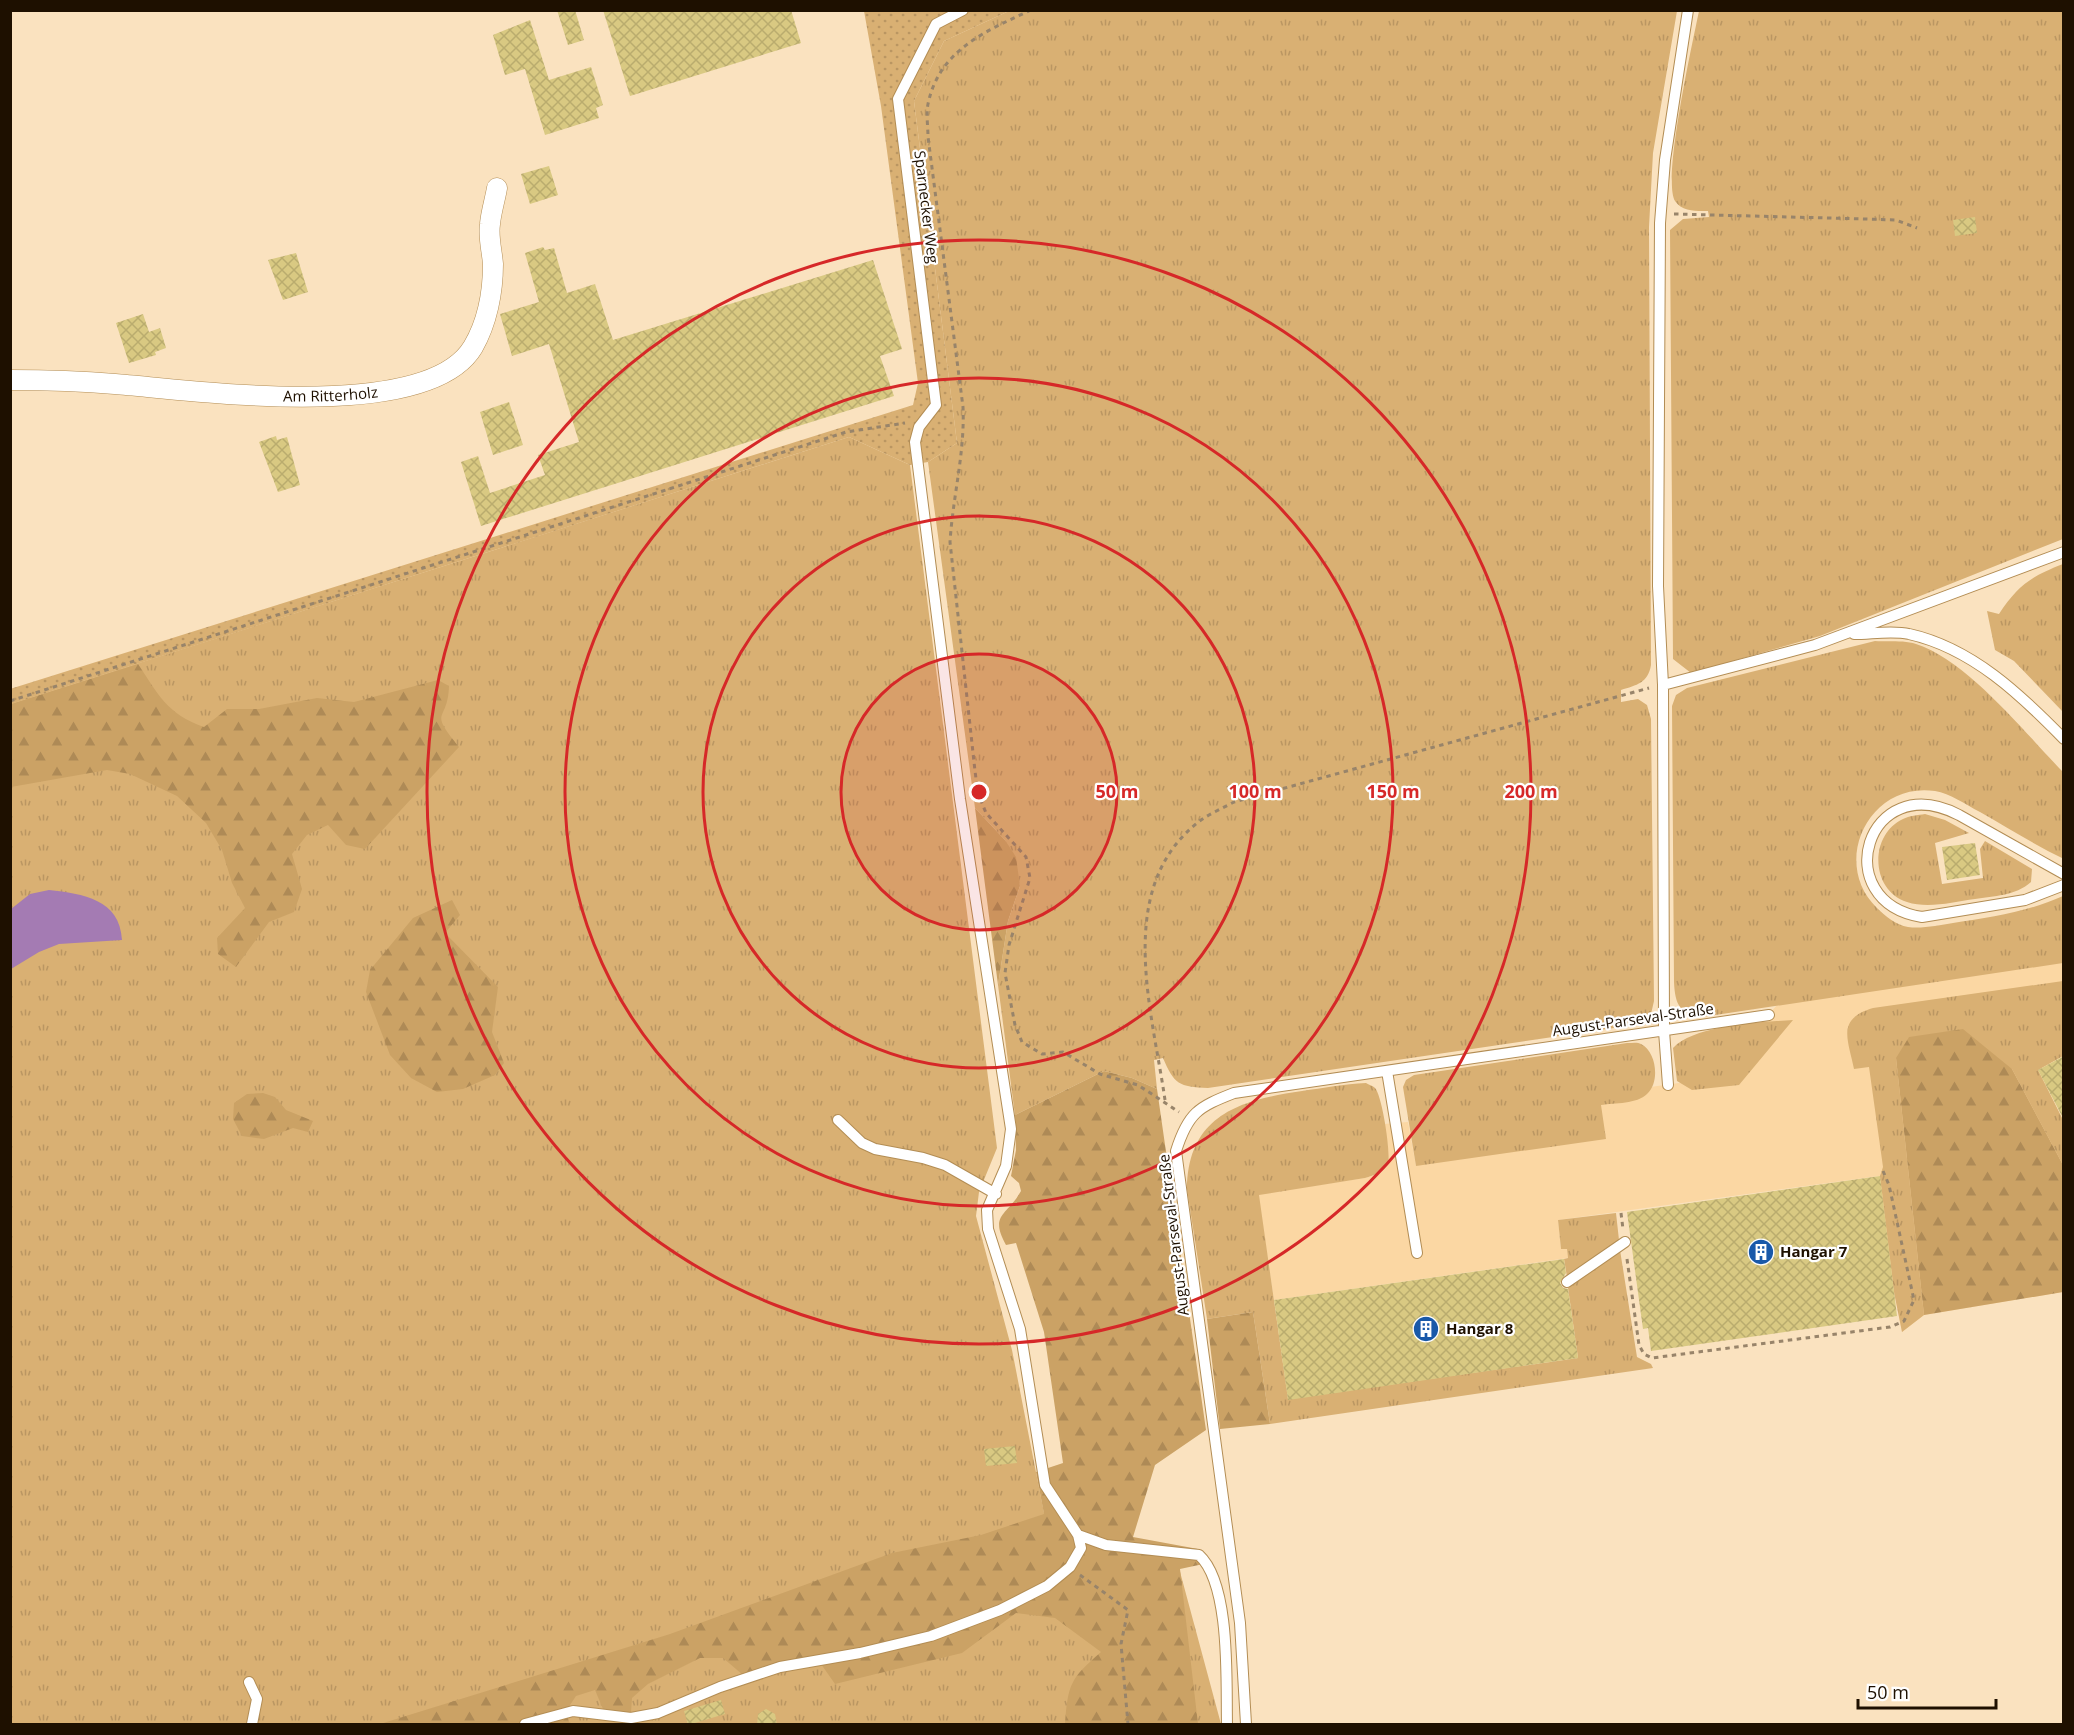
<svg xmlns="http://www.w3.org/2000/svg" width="2074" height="1735" font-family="'Open Sans',sans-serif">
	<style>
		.built { fill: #fbd7a3 }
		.grass { fill: url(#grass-tufts) }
		.forest { fill: url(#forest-firs) }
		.park { fill: url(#park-dots) }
		.water { fill: #a47bb3 }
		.building { fill: url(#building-cross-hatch) }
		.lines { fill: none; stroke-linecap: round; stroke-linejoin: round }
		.service-casing { stroke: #b38d54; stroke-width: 12 }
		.minor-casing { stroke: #b38d54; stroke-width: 21 }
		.path { stroke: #98846a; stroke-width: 3; stroke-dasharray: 4.5 4.5; stroke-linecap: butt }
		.service { stroke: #fff; stroke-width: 10 }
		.minor { stroke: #fff; stroke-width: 20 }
		.ring { fill: none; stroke: #d62828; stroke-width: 3 }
		.labels { text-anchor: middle; stroke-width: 4.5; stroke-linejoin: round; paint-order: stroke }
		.street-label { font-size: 15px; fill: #1e1000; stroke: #fff }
		.poi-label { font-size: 15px; font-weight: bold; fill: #1e1000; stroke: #fff; text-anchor: start }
		.centre { fill: #d62828; stroke: #fff; stroke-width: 3 }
		.ring-label { font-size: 18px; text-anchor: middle; font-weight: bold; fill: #d62828; stroke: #fff; stroke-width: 4.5; stroke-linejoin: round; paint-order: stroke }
	</style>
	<defs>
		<pattern id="grass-tufts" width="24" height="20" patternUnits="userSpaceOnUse" patternTransform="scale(1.5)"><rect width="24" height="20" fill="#d9b073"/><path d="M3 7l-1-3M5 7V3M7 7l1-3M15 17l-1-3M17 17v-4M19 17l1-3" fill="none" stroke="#ba9662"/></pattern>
		<pattern id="forest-firs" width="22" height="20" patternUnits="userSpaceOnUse" patternTransform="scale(1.5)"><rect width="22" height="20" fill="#cba265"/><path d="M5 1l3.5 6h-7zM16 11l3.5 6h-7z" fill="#ae8a56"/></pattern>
		<pattern id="park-dots" width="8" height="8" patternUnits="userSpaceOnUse" patternTransform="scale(1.5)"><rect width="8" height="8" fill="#d9b073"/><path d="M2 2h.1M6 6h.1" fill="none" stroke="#ba9662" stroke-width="1.8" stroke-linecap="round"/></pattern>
		<pattern id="building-cross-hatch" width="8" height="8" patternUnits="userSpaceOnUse" patternTransform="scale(1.5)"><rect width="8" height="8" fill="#d9c982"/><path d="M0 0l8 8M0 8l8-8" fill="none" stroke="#baac6e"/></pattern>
	</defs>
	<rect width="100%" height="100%" fill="#fae2bf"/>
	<!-- built -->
	<path class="built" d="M2063,912V1056L2038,1070L2063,1120V1292L1924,1315L1902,1332L1894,1292L1879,1176L1558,1220L1561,1249L1567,1248L1568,1258L1274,1300L1258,1194L1365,1178L1381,1173L1388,1147L1384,1124L1408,1122L1416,1166L1594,1095L1714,1078L1777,1005Z"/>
	<!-- grass -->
	<path class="grass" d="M1009,11H1677L1653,153L1649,227L1651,665C1648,683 1637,685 1621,690V702L1638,699L1647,705L1651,719L1654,1001L1651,1014L1641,1024L1208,1088C1179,1087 1174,1084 1163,1058L1154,1060L1157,1089L1132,1078L1104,1071L1015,1115L998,985L1008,921L1020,886L1005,840L975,808L928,462L957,443L914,101L944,41Z
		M1699,11H2063V539L1820,636L1691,673L1673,659L1670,230L1683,219L1709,217L1708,211C1697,211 1682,212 1675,201C1662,180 1693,41 1699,11Z
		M849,437L910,465L997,1148L979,1192L976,1216L1012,1350L1044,1513L1179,1568L1221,1724H11L10,704Z
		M2063,564V712L2014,661L1995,650L1987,611L1999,614C2018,585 2032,576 2063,564Z
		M1875,641C1887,642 1904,640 1916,644C1968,661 2025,733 2063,772L2064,859C2035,845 2008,828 1980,812C1966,805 1950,793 1935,791C1869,781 1830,863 1877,908C1885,916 1896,925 1908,927C1922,929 1939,925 1953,923C1992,917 2027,912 2063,896V963L1702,1017C1680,1014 1675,1005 1674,982L1672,706L1676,695L1687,688Z
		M1925,814L1945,820L1969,833L1935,843L1942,884L1983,878L1980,849L1985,841L2032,869L2031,882C2015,896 1994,896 1975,899C1953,902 1928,909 1907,902C1870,890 1869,835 1903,819C1909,816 1918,815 1925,814Z
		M2063,981V1056L2038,1070L2063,1120V1165L2012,1069L1896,1058L1924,1315L1902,1332L1894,1292L1880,1176L1883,1167L1869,1067L1854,1069C1848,1039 1836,1019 1873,1008Z
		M1793,1020L1739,1085L1692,1090L1677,1081L1673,1048C1695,1025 1760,1022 1793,1020Z
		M1627,1043C1632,1043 1638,1042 1641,1044C1657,1052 1660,1083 1647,1094C1637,1104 1615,1103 1601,1105L1606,1139L1416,1166L1403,1087L1406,1080L1414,1075Z
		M1366,1083C1369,1085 1372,1085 1375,1088C1382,1095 1391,1153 1388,1163C1384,1173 1374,1175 1365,1178L1259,1195L1288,1399L1578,1358L1568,1288L1620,1250L1637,1357L1651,1364L1653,1368L1270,1424L1253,1312L1207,1319L1187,1189C1188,1115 1240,1100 1302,1091C1323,1088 1344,1084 1366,1083Z
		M1616,1213L1619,1240L1567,1277L1564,1259L1568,1258L1567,1249H1561L1558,1220Z"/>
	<!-- forest -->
	<path class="forest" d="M138,664C158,694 167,714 204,727L227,709H259L317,698L354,702L438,680L449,686C448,724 427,708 459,747L365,849L346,845L328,825L307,835L292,854L302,889L294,912L269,922L236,967L218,954L217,938L245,908L232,883L222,850L206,823L177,796L130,774L107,770L11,787V704Z
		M975,808L1005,840L1016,857L1020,886L1008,921L998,985Z
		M452,900L460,915L445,933L498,987L492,1032L504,1063L495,1075L463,1089L437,1092L411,1078L390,1055L366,992L370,970L413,918Z
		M1963,1029L2012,1069L2063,1165V1292L1924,1315L1896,1058L1909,1037Z
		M1104,1071L1132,1078L1157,1089L1206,1430L1155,1465L1133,1537L1198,1549L1208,1563L1180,1569L1198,1724H1065C1068,1684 1070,1679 1101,1652L1055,1618L1016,1613L962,1653L835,1684L821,1664L743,1675L723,1658H700L648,1684L632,1698L631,1713L603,1709L595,1690L576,1696L566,1711L569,1722L573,1724H380L670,1634L892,1553L981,1535L1044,1514L1036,1472L1063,1463L1044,1332L1016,1243L1006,1245C989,1214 1007,1216 1021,1191L1019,1183L1011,1176L1016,1150L1015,1115Z
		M263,1093L275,1097L286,1110L313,1121L308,1132L293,1128L264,1139L242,1136L233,1119L234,1103L247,1094Z
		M1253,1312L1270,1424L1220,1429L1207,1319Z"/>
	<!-- park -->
	<path class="park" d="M864,11H1009L944,41L914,101L957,443L928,462L910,465L849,437L11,704L10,689L913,405L918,383L881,106Z"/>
	<!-- water -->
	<path class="water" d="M49,890C83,894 120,899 122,940L59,944L39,952L11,969V909L30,894Z"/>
	<!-- building -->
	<path class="building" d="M557,10H575L584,40L568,45Z
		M603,10H791L801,43L630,96Z
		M530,20L549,80L591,67L603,105L596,108L599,118L545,135L525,69L505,75L493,35Z
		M549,166L558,195L530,204L521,174Z
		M1975,217L1977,233L1955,236L1953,220Z
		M543,247L545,250L554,248L567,293L595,284L613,340L873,260L902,349L880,356L894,396L481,526L461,462L478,456L490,493L545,475L538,455L579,442L549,344L512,356L500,314L539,302L525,253Z
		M296,253L308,292L283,300L268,260Z
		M143,314L149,332L160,328L166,348L155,352L156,355L129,363L116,323Z
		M509,402L523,445L493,455L480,412Z
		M276,436L277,440L287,437L300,485L278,492L259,442Z
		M1975,843L1980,875L1947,880L1942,847Z
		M2064,1056V1120L2038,1070Z
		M1880,1176L1897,1316L1651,1351L1648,1328L1643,1329L1627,1212Z
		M1564,1259L1566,1273L1560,1283L1563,1288L1568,1289L1578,1358L1288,1400L1274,1300Z
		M1015,1446L1017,1463L986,1466L984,1449Z
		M721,1700L725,1714L688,1725L684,1711Z
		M766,1709L775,1714L777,1725H757L758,1714Z"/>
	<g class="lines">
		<!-- service casing -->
		<g class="service-casing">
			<path id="service" d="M1854,634C1871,634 1893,630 1909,634C1972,648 2021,695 2064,739
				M1663,685L1815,645L2064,552
				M2064,874L1959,815C1866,767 1827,902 1922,917L2025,900L2064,885
				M1387,1071L1417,1253
				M1668,1085L1664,1031L1663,685L1658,586L1660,223L1665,160L1688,10
				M838,1120L862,1143L875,1149L923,1158L945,1165L996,1194
				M1567,1282L1625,1242
				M1078,1535L1106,1545L1199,1555C1231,1584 1226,1683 1227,1724
				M249,1682L257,1699L252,1724
				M525,1724L573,1711L631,1718L658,1713L720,1687L780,1667L860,1653L931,1636L1000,1610L1047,1586L1070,1567L1081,1548L1078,1535L1045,1485L1020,1329L988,1229L987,1210L1006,1166L1011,1129L960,799L915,442L919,427L936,405L898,99L936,24L963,10
				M1246,1724L1240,1623L1176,1151C1188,1113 1198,1107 1234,1093L1769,1015"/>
		</g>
		<!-- minor casing -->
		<g class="minor-casing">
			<g id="minor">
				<path id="s1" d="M10,380C45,380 80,381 115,384C193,390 427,424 473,347C487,323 493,292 493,264C492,251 488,237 490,224C491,212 495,200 497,188"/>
			</g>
		</g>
		<!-- path -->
		<path class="path" d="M1031,10C986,31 939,50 928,104C926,114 928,127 928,137L963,407C965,453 953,495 950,542L975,771L978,793L986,813L1026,857L1030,878L1009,945L1005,973L1015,1025L1022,1042L1042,1054L1063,1052L1100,1074L1138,1085L1179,1112
			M1674,214L1867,219L1896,220L1917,228
			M10,701L846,432L905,423
			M1165,1100C1152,1009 1113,886 1201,820C1211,813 1223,808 1234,802L1649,688
			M1621,1213L1623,1229
			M1627,1259L1639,1345L1644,1354L1652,1358L1890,1327L1904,1321L1914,1300L1889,1185L1883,1171
			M1080,1575L1128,1610L1121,1644L1128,1724"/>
		<!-- service -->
		<use href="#service" class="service"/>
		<!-- minor -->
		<use href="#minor" class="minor"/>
	</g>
	<!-- distance rings -->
	<circle cx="979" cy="792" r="138" fill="#d62828" fill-opacity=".12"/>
	<g class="ring">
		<circle cx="979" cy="792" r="138"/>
		<circle cx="979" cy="792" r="276"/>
		<circle cx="979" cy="792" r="414"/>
		<circle cx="979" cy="792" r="552"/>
	</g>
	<!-- icons -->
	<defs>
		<g id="building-disc" transform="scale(1.35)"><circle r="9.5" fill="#1959a9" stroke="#fff"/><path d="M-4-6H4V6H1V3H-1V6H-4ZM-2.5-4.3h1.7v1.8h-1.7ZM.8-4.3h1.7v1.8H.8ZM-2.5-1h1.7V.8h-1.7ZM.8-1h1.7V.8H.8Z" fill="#fff"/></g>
	</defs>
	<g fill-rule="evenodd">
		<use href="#building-disc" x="1761" y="1252"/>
		<use href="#building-disc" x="1426" y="1329"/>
	</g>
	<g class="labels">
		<!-- street labels -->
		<g class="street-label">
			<text transform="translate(926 207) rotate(83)" y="5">Sparnecker Weg</text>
			<text dy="5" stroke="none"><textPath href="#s1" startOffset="321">Am Ritterholz</textPath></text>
			<text transform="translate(1633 1020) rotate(-8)" y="5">August-Parseval-Straße</text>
			<text transform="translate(1174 1235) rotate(-97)" y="5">August-Parseval-Straße</text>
		</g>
		<!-- poi labels -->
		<g class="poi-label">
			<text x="1780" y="1257">Hangar 7</text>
			<text x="1446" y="1334">Hangar 8</text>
		</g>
	</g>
	<circle cx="979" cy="792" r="9" class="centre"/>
	<g class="ring-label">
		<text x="1117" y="798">50 m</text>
		<text x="1255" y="798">100 m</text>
		<text x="1393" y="798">150 m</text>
		<text x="1531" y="798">200 m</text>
	</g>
	<!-- border -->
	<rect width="2074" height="1735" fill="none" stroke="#1e1000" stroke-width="24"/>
	<!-- scale -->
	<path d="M1858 1699v9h138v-9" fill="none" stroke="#1e1000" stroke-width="3"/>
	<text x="1867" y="1699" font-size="18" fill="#1e1000" stroke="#ffffff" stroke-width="4.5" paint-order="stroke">50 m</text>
</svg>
